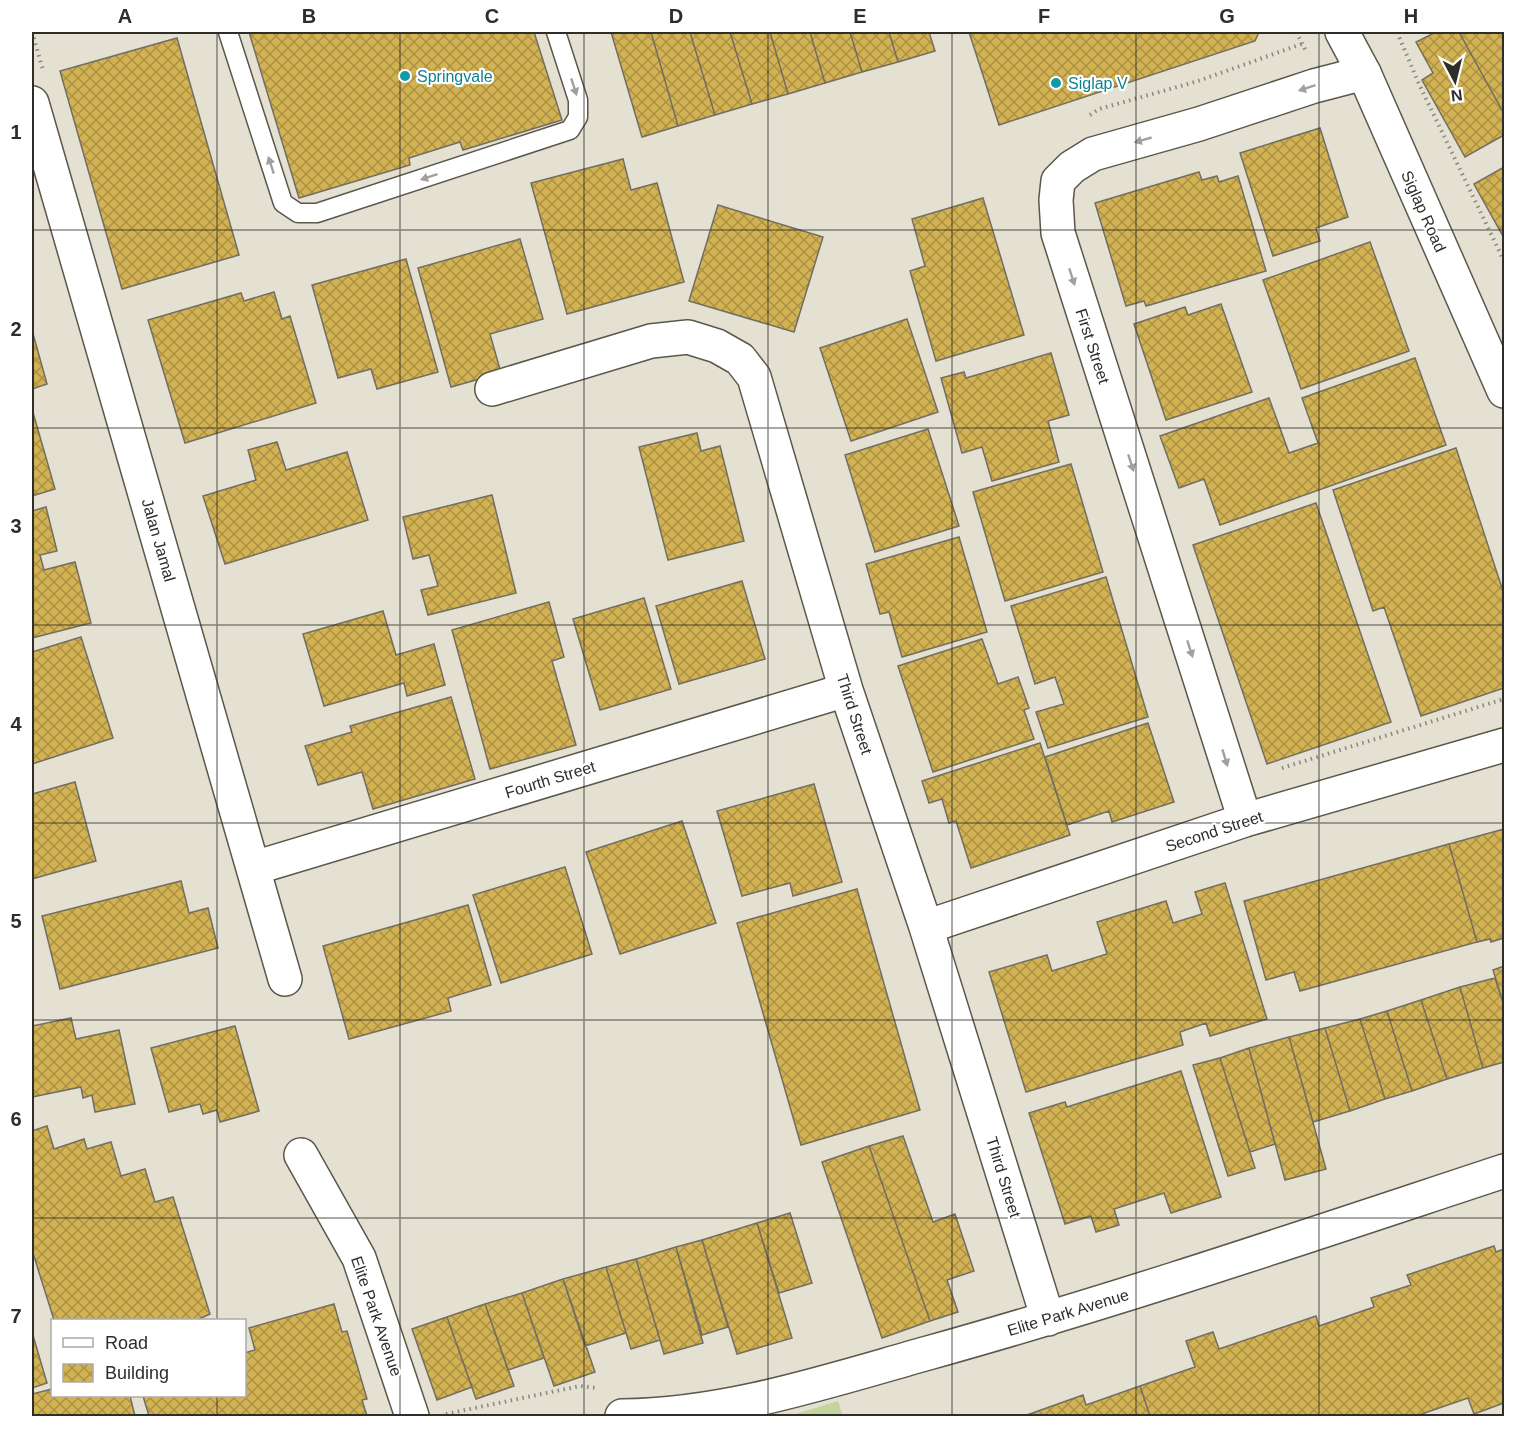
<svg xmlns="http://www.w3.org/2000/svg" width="1536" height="1448" font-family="Helvetica,sans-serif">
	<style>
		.park { fill: #c5d49d }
		.building { fill: url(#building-cross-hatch); stroke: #726e62; stroke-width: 1.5 }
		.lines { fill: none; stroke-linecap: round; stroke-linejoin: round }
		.lane-casing { stroke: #5b574b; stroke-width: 21 }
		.street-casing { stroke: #5b574b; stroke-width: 36 }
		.secondary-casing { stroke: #5b574b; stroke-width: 36 }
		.path { stroke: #8a877d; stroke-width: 4; stroke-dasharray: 1.5 4.5; stroke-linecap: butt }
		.lane { stroke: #fff; stroke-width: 18 }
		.street { stroke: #fff; stroke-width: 33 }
		.secondary { stroke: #fff; stroke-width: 33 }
		.oneway { fill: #a1a09e }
		.grid { fill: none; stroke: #2f2d28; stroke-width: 1.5; stroke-opacity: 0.55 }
		.culture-dot { fill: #0f9aa8; stroke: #fff; stroke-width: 2 }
		.labels { text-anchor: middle; stroke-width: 4.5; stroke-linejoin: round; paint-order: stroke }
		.culture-label { font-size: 16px; fill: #0d838f; stroke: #fff; text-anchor: start }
		.street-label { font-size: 16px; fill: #2f2d28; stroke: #fff }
		.neatline { fill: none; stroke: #2f2d28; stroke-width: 2 }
		.grid-label { font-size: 20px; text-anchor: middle; font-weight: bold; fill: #2f2d28 }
	</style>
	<defs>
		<pattern id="building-cross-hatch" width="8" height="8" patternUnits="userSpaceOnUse" patternTransform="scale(1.5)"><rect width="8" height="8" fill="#d2b252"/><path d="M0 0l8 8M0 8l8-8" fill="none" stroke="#ab9144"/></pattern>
	</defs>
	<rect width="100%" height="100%" fill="#e4e0d2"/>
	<!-- park -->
	<path class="park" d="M838,1401L843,1416H789Z"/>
	<!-- building -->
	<path class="building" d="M249,32H534L562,120L463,150L460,142L409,158L410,165L299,198Z
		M611,32H651L678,126L642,137Z
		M651,32H690L715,115L678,126Z
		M690,32H730L752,104L715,115Z
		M730,32H770L788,94L752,104Z
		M770,32H810L825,83L788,94Z
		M810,32H850L862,72L825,83Z
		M850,32H889L898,62L862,72Z
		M889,32H929L935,51L898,62Z
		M969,32H1259L1255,41L999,125Z
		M1436,32H1459L1504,114V135L1465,157L1422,80L1433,73L1416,42Z
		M1459,32H1504V114Z
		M177,38L239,255L122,289L60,71Z
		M1320,128L1348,217L1316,228L1320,241L1273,256L1240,153Z
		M623,159L631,190L657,183L684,282L567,314L531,183Z
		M1504,167V238L1474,184Z
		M1199,172L1202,180L1217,176L1219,182L1238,176L1266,271L1146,306L1144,301L1126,306L1095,203Z
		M983,198L1024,335L936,361L910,271L925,266L912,219Z
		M718,205L823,237L794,332L689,301Z
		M520,239L543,319L490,334L501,373L451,387L418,268Z
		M1370,242L1409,351L1301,389L1263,280Z
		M406,259L438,372L377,389L371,369L338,378L312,285Z
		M274,292L282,319L290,316L316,403L185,443L148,320L241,293L244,301Z
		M1221,304L1252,392L1166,420L1134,324L1185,307L1188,315Z
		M907,319L938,412L851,441L820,348Z
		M32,330L47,384L32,389Z
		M1051,353L1069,415L1048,421L1059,462L992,481L982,447L962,453L941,378L964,372L966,378Z
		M1415,358L1446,445L1220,525L1204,479L1179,488L1160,436L1269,398L1289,453L1318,443L1302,398Z
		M32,409L55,489L32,496Z
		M928,429L959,526L875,552L845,455Z
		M697,433L701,451L720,446L744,541L668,560L639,447Z
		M277,442L286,470L347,452L368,520L225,564L203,496L256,480L248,450Z
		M1456,448L1504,594V688L1421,716L1384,607L1373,611L1333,490Z
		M1071,464L1103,572L1005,601L973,492Z
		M492,495L516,593L428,615L421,590L438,586L429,555L413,559L403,517Z
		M1316,503L1391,722L1267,764L1193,545Z
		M46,507L57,551L40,555L44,570L75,562L91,623L32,638V511Z
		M959,537L987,632L902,657L889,612L880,614L866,564Z
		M1106,577L1148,717L1048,748L1036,712L1064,704L1055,677L1035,684L1011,606Z
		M742,581L765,659L679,684L656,606Z
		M644,598L671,689L600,710L573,619Z
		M549,602L564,657L552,661L576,745L490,769L452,630Z
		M383,611L396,655L434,644L445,685L407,696L404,683L324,706L303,634Z
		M81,637L113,738L32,764V652Z
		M982,639L998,684L1018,677L1029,708L1024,710L1034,739L933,772L898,666Z
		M451,697L475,779L373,809L362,772L318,785L305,746L352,732L350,726Z
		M1148,723L1174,802L1112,822L1109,811L1067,825L1045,757Z
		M1040,743L1070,835L971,868L956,821L949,823L942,799L929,803L922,781Z
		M75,782L96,861L32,879V794Z
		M814,784L842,882L793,896L790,883L742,896L717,811Z
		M682,821L716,923L620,954L586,852Z
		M1504,829V938L1491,942L1490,939L1477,942L1449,844Z
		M1449,844L1477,942L1300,991L1294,972L1266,980L1244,901Z
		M565,867L592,954L501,983L473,895Z
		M181,881L189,913L208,908L218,948L60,989L42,916Z
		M1225,883L1267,1019L1210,1036L1206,1023L1180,1032L1183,1045L1026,1092L989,972L1047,955L1052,971L1107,954L1097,922L1166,901L1173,923L1202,914L1195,892Z
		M857,889L920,1110L801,1145L737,923Z
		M468,905L491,985L448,998L451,1011L349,1039L323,946Z
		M1504,966V1006L1493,970Z
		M1495,978L1504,1006V1062L1483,1068L1460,987Z
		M1460,987L1483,1068L1447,1079L1421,1000Z
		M1421,1000L1447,1079L1412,1091L1387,1011Z
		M1387,1011L1412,1091L1385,1099L1360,1019Z
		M71,1018L76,1039L119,1030L135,1104L95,1112L92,1095L83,1098L81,1087L32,1097V1026Z
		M1360,1019L1385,1099L1350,1111L1325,1028Z
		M235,1026L259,1111L220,1122L217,1110L203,1114L200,1104L169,1112L151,1048Z
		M1325,1028L1350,1111L1313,1122L1289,1037Z
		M1289,1037L1326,1169L1285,1180L1249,1048Z
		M1249,1048L1275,1144L1250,1152L1220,1058Z
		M1220,1058L1255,1168L1228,1176L1193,1065Z
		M1181,1071L1221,1197L1171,1213L1164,1193L1114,1209L1119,1225L1096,1232L1091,1216L1065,1224L1029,1113L1065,1102L1067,1107Z
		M47,1126L54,1149L84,1139L87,1149L111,1142L121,1176L145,1169L155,1202L173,1197L210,1314L197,1320H54L32,1250V1130V1131Z
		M903,1136L933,1222L955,1214L974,1271L947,1280L958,1312L930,1321L869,1146Z
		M869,1146L930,1321L882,1338L822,1162Z
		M790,1213L812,1283L779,1293L757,1223Z
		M757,1223L792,1338L737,1354L702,1240Z
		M702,1240L728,1327L702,1335L676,1247Z
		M1494,1246L1496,1252L1504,1249V1403L1474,1414L1468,1398L1416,1416H1150L1140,1386L1195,1367L1186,1341L1213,1332L1219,1349L1316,1316L1319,1326L1374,1307L1371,1298L1411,1285L1407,1275Z
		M676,1247L703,1343L664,1354L636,1259Z
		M636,1259L660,1340L631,1349L606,1267Z
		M606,1267L626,1333L585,1346L563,1279Z
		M563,1279L595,1372L554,1386L522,1293Z
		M522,1293L544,1358L508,1370L485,1304Z
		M334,1304L342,1332L347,1331L367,1399L362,1400L367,1416H149L143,1396H244V1353L255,1350L249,1328Z
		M485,1304L514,1386L476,1399L447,1317Z
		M447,1317L472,1387L437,1400L412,1329Z
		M32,1332L47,1383L32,1388Z
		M1140,1386L1150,1416H1024L1083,1395L1086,1405Z
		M52,1389V1396H130L135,1416H32V1394Z"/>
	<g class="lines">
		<!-- lane casing -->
		<g class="lane-casing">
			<path id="lane" d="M228,32L283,203L298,213H317L570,130L578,117V100L556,32"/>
		</g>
		<!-- street casing -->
		<g class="street-casing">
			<path id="street" d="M32,103L285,979
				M492,389L651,341L688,337L717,346L740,359L754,377L846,690L926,927L1048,1319
				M1245,820L1058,233L1056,200L1058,181L1072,167L1093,154L1199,124L1314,86L1364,73
				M254,868L846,690
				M926,927L1245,820L1504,745
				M301,1155L359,1258L412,1416
				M622,1416C727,1415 828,1381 928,1353C1122,1299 1313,1234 1504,1171"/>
		</g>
		<!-- secondary casing -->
		<g class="secondary-casing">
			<path id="secondary" d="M1342,32L1364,73L1504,391"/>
		</g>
		<!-- path -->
		<path class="path" d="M32,32L43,70
			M1296,32L1306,51
			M1397,32L1419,84L1504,261
			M1090,115L1099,109L1195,82L1302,44
			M1282,768L1504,699
			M446,1414L580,1386L598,1388"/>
		<!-- lane -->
		<use href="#lane" class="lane"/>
		<!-- street -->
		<use href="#street" class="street"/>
		<!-- secondary -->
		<use href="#secondary" class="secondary"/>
	</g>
	<!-- one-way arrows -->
	<defs><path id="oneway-solid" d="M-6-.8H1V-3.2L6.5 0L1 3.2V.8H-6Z" transform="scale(1.5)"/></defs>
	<g class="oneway">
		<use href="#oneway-solid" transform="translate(574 87) rotate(72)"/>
		<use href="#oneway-solid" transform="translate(1307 88) rotate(162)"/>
		<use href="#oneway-solid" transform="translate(1143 140) rotate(164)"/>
		<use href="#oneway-solid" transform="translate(271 165) rotate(-108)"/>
		<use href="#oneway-solid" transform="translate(429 177) rotate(162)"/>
		<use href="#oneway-solid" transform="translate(1072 277) rotate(72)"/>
		<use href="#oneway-solid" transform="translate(1131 463) rotate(72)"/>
		<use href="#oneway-solid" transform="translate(1190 649) rotate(72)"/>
		<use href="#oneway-solid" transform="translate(1225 758) rotate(73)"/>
	</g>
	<!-- grid -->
	<path class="grid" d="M217,32V1320M400,32V1416M584,32V1416M768,32V1416M952,32V1416M1136,32V1416M1319,32V1416M32,230H1504M32,428H1504M32,625H1504M32,823H1504M32,1020H1504M32,1218H1504M217,1396V1416"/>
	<!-- markers -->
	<g class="culture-dot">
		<circle cx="405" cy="76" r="6"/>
		<circle cx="1056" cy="83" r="6"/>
	</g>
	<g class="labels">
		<!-- culture labels -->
		<g class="culture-label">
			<text x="417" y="82">Springvale</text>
			<text x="1068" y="89">Siglap V</text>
		</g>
		<!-- street labels -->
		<g class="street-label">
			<text transform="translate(1424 211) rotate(66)" y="6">Siglap Road</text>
			<text transform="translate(1093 346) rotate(72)" y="6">First Street</text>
			<text transform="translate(159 540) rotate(74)" y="6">Jalan Jamal</text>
			<text transform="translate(855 714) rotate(72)" y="6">Third Street</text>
			<text transform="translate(550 779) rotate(-17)" y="6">Fourth Street</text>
			<text transform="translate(1214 831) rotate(-18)" y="6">Second Street</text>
			<text transform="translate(1004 1177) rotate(73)" y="6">Third Street</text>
			<text transform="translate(1068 1312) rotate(-17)" y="6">Elite Park Avenue</text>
			<text transform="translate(377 1316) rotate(71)" y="6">Elite Park Avenue</text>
		</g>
	</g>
	<!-- border -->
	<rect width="1536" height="1448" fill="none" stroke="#ffffff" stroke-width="66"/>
	<!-- legend -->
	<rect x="51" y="1319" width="195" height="78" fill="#ffffff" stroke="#acaba9" stroke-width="1.5"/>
	<rect x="63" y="1338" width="30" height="9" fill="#ffffff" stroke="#acaba9" stroke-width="1.5"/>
	<text x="105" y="1349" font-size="18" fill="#2f2d28">Road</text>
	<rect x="63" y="1364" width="30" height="18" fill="url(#building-cross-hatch)" stroke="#acaba9" stroke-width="1.5"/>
	<text x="105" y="1379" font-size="18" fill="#2f2d28">Building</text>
	<!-- north arrow -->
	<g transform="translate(1455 81) rotate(173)" stroke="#ffffff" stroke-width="4.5" paint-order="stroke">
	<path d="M0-4.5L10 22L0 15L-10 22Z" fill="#2f2d28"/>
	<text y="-9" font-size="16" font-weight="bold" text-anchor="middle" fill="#2f2d28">N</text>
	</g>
	<rect x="33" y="33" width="1470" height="1382" class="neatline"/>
	<g class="grid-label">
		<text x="125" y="23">A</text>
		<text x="309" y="23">B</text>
		<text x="492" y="23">C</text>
		<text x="676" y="23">D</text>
		<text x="860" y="23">E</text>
		<text x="1044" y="23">F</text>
		<text x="1227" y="23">G</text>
		<text x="1411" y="23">H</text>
		<text x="16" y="139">1</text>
		<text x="16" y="336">2</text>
		<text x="16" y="533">3</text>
		<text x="16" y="731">4</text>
		<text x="16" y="928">5</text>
		<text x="16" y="1126">6</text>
		<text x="16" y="1323">7</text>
	</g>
</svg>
